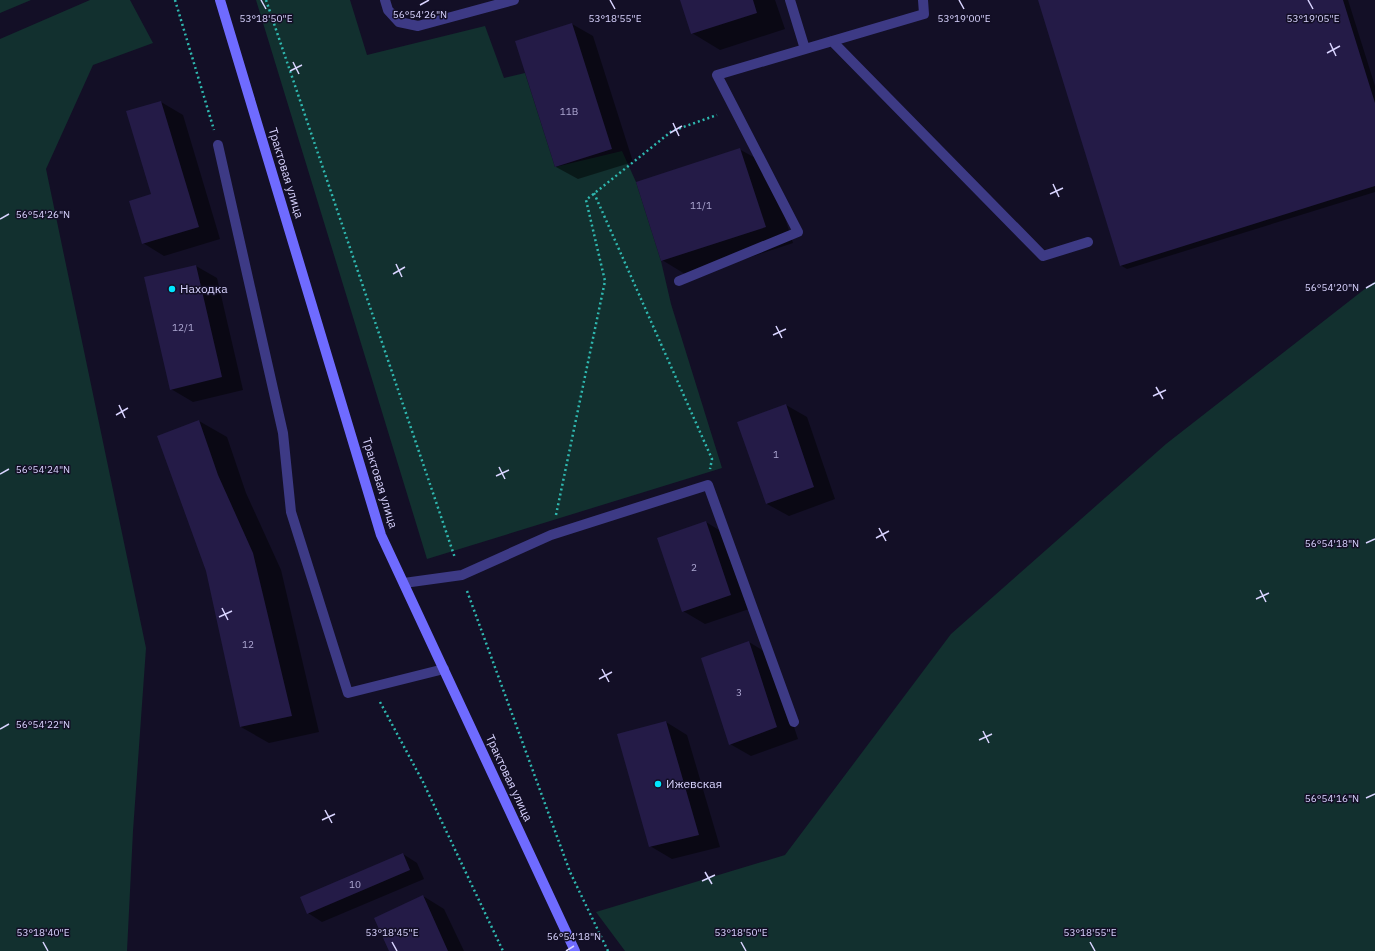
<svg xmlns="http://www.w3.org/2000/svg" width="1375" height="951" font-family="'IBM Plex Sans',sans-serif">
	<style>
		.green { fill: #12302f }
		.shadow { fill: #0007 }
		.building { fill: #241b47 }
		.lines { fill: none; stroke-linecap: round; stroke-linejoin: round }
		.path { stroke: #2fb8b0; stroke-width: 2.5; stroke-dasharray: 2 3; stroke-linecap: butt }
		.lane { stroke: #3d3a85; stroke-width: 10 }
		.secondary { stroke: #6f6bff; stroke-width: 10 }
		.ticks { fill: none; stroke: #d9d4ff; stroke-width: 1.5 }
		.poi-dot { fill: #00e5ff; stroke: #130f26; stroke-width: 1.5 }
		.labels { text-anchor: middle; stroke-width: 3; stroke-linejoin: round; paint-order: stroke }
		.number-label { font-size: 10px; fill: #aca6d1 }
		.street-label { font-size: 12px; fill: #d9d4ff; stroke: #130f26 }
		.poi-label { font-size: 12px; fill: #d9d4ff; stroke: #130f26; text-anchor: start }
		.ticks-label { font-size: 10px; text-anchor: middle; fill: #d9d4ff; stroke: #130f26; stroke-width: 3; stroke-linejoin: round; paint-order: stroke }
	</style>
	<rect width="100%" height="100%" fill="#130f26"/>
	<!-- green -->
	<path class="green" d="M0,0H31L0,13Z
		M90,0H130L153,43L93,65L46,169L146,648L133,831L127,951H0V39Z
		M256,0H350L367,55L485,26L504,78L525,73L555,167L622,151L636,182L661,261L671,304L722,468L427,559Z
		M1375,281V951H625L596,912L785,855L951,634L1166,444Z"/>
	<!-- shadow -->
	<path class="shadow" d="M681,0H775L785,29L720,50L692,33Z
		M1039,0H1348L1375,86V192L1127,269L1120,265Z
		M572,24L593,36L633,162L578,179L556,167L516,41Z
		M161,102L183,115L220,239L164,256L143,243L153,195Z
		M739,149L768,165L793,243L690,277L662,260Z
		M196,266L217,278L243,390L193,402L171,389Z
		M786,405L807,417L835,499L789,516L767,504L738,422Z
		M199,421L227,437L246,493L281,570L319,732L269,743L241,727L207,571Z
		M706,522L727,535L752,608L705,624L683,611Z
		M749,642L770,655L798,739L751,756L730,744Z
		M666,722L687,735L720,847L672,859L650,846Z
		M403,854L417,863L424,879L322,922L308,913Z
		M423,896L444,909L464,951H391Z"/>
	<!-- building -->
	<path class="building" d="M680,0H753L757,13L691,34Z
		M1038,0H1343L1375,103V186L1120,266Z
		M572,23L612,149L555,167L515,41Z
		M161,101L199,227L142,244L129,201L151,194L126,111Z
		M740,148L766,227L661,261L636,182Z
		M196,265L222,377L170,390L144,277Z
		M786,404L814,487L766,504L737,422Z
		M199,420L218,475L253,553L292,716L240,727L206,571L157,436Z
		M706,521L731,595L682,612L657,538Z
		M749,641L777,727L729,745L701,658Z
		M666,721L699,835L649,847L617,734Z
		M403,853L410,870L307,914L300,897Z
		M423,895L448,951H389L374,918Z"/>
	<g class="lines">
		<!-- path -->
		<path class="path" d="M175,0L214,130
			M266,0L455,558
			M594,193L712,459L710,469
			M556,515L605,281L586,200L672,131L717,115
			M467,591L570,872L608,951
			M380,702L423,782L503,951"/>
		<!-- lane -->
		<path class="lane" d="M385,0L388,10L399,22L418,26L514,0
			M790,0L805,49
			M832,41L1043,256L1088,242
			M218,145L283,433L291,512L348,693L444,669
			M679,281L798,232L717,75L924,14L923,0
			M404,583L462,575L551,535L708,485L794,722"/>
		<!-- secondary -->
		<path class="secondary" d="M220,0L381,535L575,951"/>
	</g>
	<!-- ticks -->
	<path class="ticks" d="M261,0L266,9M610,0L615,9M959,0L964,9M1308,0L1313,9M420,5L429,0M1330,43L1336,56M1327,53L1340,46M293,62L299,74M290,71L302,65M673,123L679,136M670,133L682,126M1053,184L1059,197M1050,194L1063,188M0,219L9,214M396,264L402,277M393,274L405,267M1366,288L1375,283M776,326L782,338M773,335L786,329M1156,387L1163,399M1153,396L1166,390M119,405L125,418M116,415L128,408M499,467L505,479M0,474L9,469M496,476L509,470M879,528L886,541M876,538L889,531M1366,543L1375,539M1260,590L1266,602M1256,599L1269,593M222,608L228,620M219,617L232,611M602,669L609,682M599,679L612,672M0,729L9,724M983,731L989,743M979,740L992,734M1366,798L1375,794M325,810L332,823M322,820L335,814M705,872L712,884M702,881L715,875M43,942L48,951M392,942L397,951M741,942L746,951M1090,942L1095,951M566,951L574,946"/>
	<!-- markers -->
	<g class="poi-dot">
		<circle cx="172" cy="289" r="4"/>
		<circle cx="658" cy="784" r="4"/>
	</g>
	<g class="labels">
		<!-- number labels -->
		<g class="number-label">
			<text x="569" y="115">11В</text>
			<text x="701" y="209">11/1</text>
			<text x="183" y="331">12/1</text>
			<text x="776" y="458">1</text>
			<text x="694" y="571">2</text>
			<text x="248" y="648">12</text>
			<text x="739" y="696">3</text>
			<text x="355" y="888">10</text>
		</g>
		<!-- street labels -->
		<g class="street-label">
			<text transform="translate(286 173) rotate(73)" y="4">Трактовая улица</text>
			<text transform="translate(380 483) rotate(73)" y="4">Трактовая улица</text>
			<text transform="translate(509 778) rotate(65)" y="4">Трактовая улица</text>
		</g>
		<!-- poi labels -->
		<g class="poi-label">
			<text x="180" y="293">Находка</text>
			<text x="666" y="788">Ижевская</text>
		</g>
	</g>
	<g class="ticks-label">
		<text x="420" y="18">56°54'26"N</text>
		<text x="266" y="22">53°18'50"E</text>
		<text x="615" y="22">53°18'55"E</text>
		<text x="964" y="22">53°19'00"E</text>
		<text x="1313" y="22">53°19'05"E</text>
		<text x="43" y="218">56°54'26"N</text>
		<text x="1332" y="291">56°54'20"N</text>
		<text x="43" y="473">56°54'24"N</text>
		<text x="1332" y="547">56°54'18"N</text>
		<text x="43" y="728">56°54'22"N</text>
		<text x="1332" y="802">56°54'16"N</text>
		<text x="43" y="936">53°18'40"E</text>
		<text x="392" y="936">53°18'45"E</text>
		<text x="741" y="936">53°18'50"E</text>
		<text x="1090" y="936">53°18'55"E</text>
		<text x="574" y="940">56°54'18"N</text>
	</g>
</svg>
